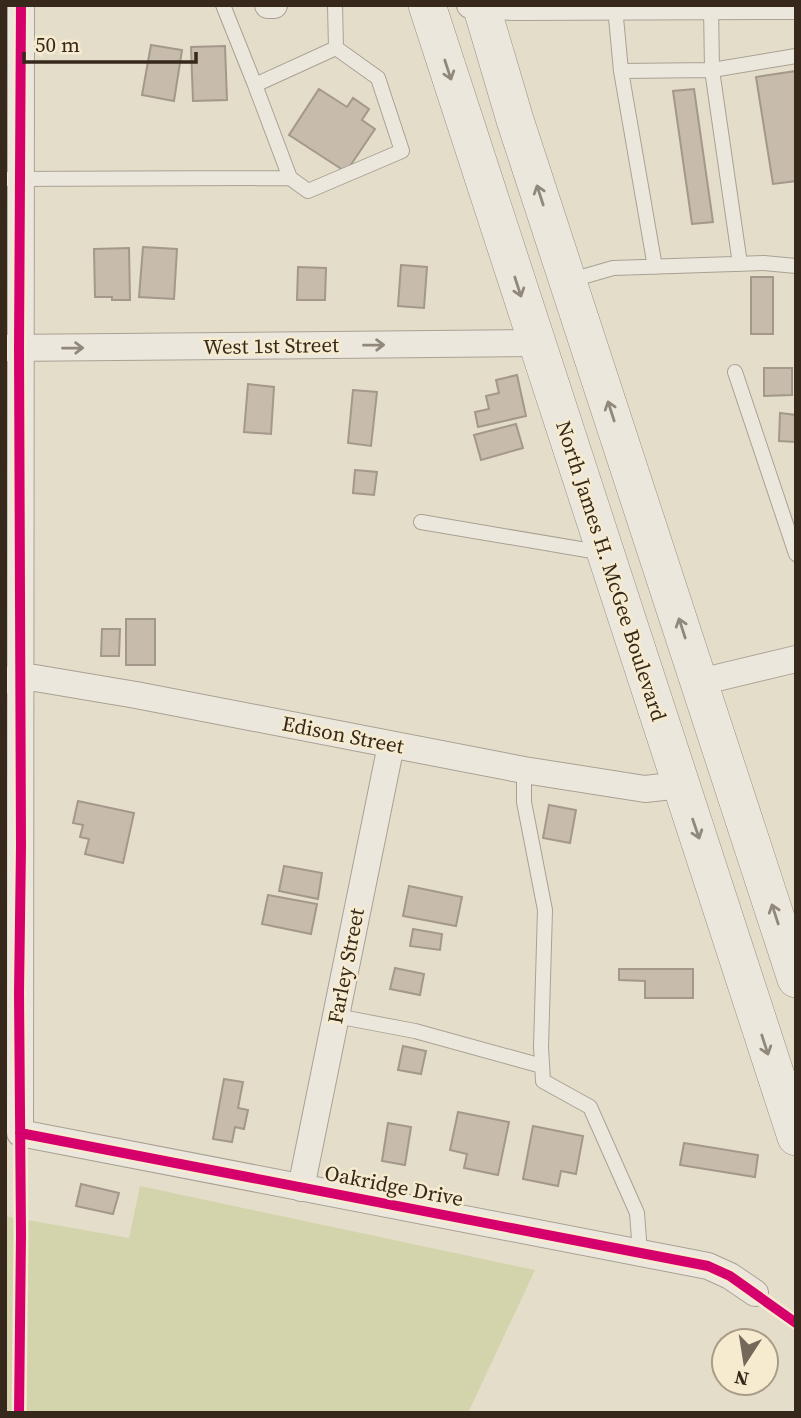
<svg xmlns="http://www.w3.org/2000/svg" width="801" height="1418" font-family="'Source Serif 4',serif">
	<style>
		.green { fill: #d3d4ac }
		.building { fill: #c7bbab; stroke: #a3988a; stroke-width: 2 }
		.lines { fill: none; stroke-linecap: round; stroke-linejoin: round }
		.service-casing { stroke: #a9a194; stroke-width: 16 }
		.minor-casing { stroke: #a9a194; stroke-width: 28 }
		.secondary-casing { stroke: #989184; stroke-width: 38 }
		.service { stroke: #ece7dc; stroke-width: 14 }
		.minor { stroke: #ece7dc; stroke-width: 26 }
		.secondary { stroke: #ece7dc; stroke-width: 37 }
		.cycleway-casing { stroke: #f6ebcf; stroke-width: 15 }
		.cycleway { stroke: #d6006c; stroke-width: 10 }
		.oneway { stroke: #91887c }
		.labels { text-anchor: middle; stroke-width: 5; stroke-linejoin: round; paint-order: stroke }
		.street-label { font-size: 21px; fill: #36291c; stroke: #f6ebcf }
	</style>
	<rect width="100%" height="100%" fill="#e4ddca"/>
	<!-- green -->
	<path class="green" d="M140,1186L535,1270L468,1413H5V1216L129,1238Z"/>
	<!-- building -->
	<path class="building" d="M151,45L182,50L174,101L142,95Z
		M225,46L227,100L193,101L191,47Z
		M796,71V181L773,184L756,77Z
		M319,89L347,107L353,98L369,109L362,120L375,129L346,172L289,135Z
		M694,89L713,222L692,224L673,91Z
		M143,247L177,249L174,299L139,297Z
		M129,248L130,300H112V297H95L94,249Z
		M401,265L427,267L424,308L398,306Z
		M298,267L326,268L325,300H297Z
		M751,277H773V334H751Z
		M764,368H792V395L764,396Z
		M517,375L526,416L478,427L475,412L489,409L486,396L499,393L496,380Z
		M248,384L274,387L271,434L244,432Z
		M353,390L377,392L371,446L348,443Z
		M780,413L796,415V442L779,441Z
		M516,424L523,448L481,460L474,435Z
		M355,470L377,472L374,495L353,493Z
		M126,619H155V665H126Z
		M102,629H120L119,656H101Z
		M78,801L134,813L123,863L85,854L89,839L80,837L83,825L73,823Z
		M549,805L576,810L570,843L543,838Z
		M284,866L322,873L318,899L279,891Z
		M409,886L462,897L456,926L403,916Z
		M268,895L317,904L311,934L262,924Z
		M413,929L442,934L440,950L410,946Z
		M395,968L424,974L420,995L390,989Z
		M619,969H693V998H645V981L619,980Z
		M403,1046L426,1051L421,1074L398,1070Z
		M224,1079L243,1082L238,1108L248,1110L244,1129L235,1127L232,1142L213,1139Z
		M458,1112L509,1122L498,1175L464,1168L467,1154L450,1150Z
		M388,1123L411,1127L405,1165L382,1161Z
		M533,1126L583,1136L576,1174L561,1171L558,1186L523,1179Z
		M684,1143L758,1155L755,1177L680,1165Z
		M81,1184L119,1193L113,1214L76,1206Z"/>
	<g class="lines">
		<!-- service casing -->
		<g class="service-casing">
			<path id="service" d="M223,5L255,85L336,48L378,78L402,151L308,191L290,178L255,85
				M335,5L336,48
				M615,7L621,71L712,70L711,6
				M621,71L655,267
				M5,179L290,178
				M740,264L712,70L796,56
				M568,281L613,268L764,263L796,266
				M735,372L796,554
				M421,522L604,553
				M524,770V802L545,910L541,1047L543,1081L590,1107L637,1213L640,1253
				M336,1016L415,1031L542,1066"/>
		</g>
		<!-- minor casing -->
		<g class="minor-casing">
			<path id="minor" d="M21,5L20,1133L708,1266L730,1276L755,1293
				M268,5H274
				M470,5L514,7L796,6
				M5,348L537,343
				M5,680L35,678L136,695L524,770L645,789L681,785
				M700,682L796,659
				M301,1188L391,745"/>
		</g>
		<!-- secondary casing -->
		<g class="secondary-casing">
			<path id="secondary" d="M427,5L796,1137
				M481,5L515,120L796,979"/>
		</g>
		<!-- service -->
		<use href="#service" class="service"/>
		<!-- minor -->
		<use href="#minor" class="minor"/>
		<!-- secondary -->
		<use href="#secondary" class="secondary"/>
		<!-- cycleway casing -->
		<g class="cycleway-casing">
			<path id="cycleway" d="M20,1133L708,1266L730,1276L796,1323
				M19,1413L21,1235L19,992L21,847L19,348L21,5"/>
		</g>
		<!-- cycleway -->
		<use href="#cycleway" class="cycleway"/>
	</g>
	<!-- one-way arrows -->
	<defs><path id="oneway-shaft" d="M-6 0H5M1.5-3L5.5 0L1.5 3" fill="none" stroke-width="1.6" stroke-linecap="round" stroke-linejoin="round" transform="scale(1.75)"/></defs>
	<g class="oneway">
		<use href="#oneway-shaft" transform="translate(448 70) rotate(72)"/>
		<use href="#oneway-shaft" transform="translate(540 195) rotate(-108)"/>
		<use href="#oneway-shaft" transform="translate(518 287) rotate(72)"/>
		<use href="#oneway-shaft" transform="translate(374 345) rotate(-1)"/>
		<use href="#oneway-shaft" transform="translate(73 348) rotate(-1)"/>
		<use href="#oneway-shaft" transform="translate(611 411) rotate(-108)"/>
		<use href="#oneway-shaft" transform="translate(682 628) rotate(-108)"/>
		<use href="#oneway-shaft" transform="translate(696 829) rotate(71)"/>
		<use href="#oneway-shaft" transform="translate(775 914) rotate(-108)"/>
		<use href="#oneway-shaft" transform="translate(765 1045) rotate(72)"/>
	</g>
	<g class="labels">
		<!-- street labels -->
		<g class="street-label">
			<text transform="translate(271 346) rotate(-1)" y="7">West 1st Street</text>
			<text transform="translate(611 571) rotate(72)" y="7">North James H. McGee Boulevard</text>
			<text transform="translate(343 735) rotate(11)" y="7">Edison Street</text>
			<text transform="translate(346 966) rotate(-79)" y="7">Farley Street</text>
			<text transform="translate(394 1186) rotate(11)" y="7">Oakridge Drive</text>
		</g>
	</g>
	<!-- border -->
	<rect width="801" height="1418" fill="none" stroke="#36291c" stroke-width="14"/>
	<!-- north arrow -->
	<g transform="translate(745 1362) rotate(192)"><circle r="33" fill="#f6ebcf" stroke="#a99d87" stroke-width="2"/>
	<path d="M0-5L12 26L0 18L-12 26Z" fill="#736859"/>
	<text y="-10" font-size="19" font-weight="bold" text-anchor="middle" fill="#36291c">N</text>
	</g>
	<!-- scale -->
	<path d="M24 52v10h172v-10" fill="none" stroke="#36291c" stroke-width="3.5"/>
	<text x="35" y="52" font-size="21" fill="#36291c" stroke="#f6ebcf" stroke-width="5" paint-order="stroke">50 m</text>
</svg>
